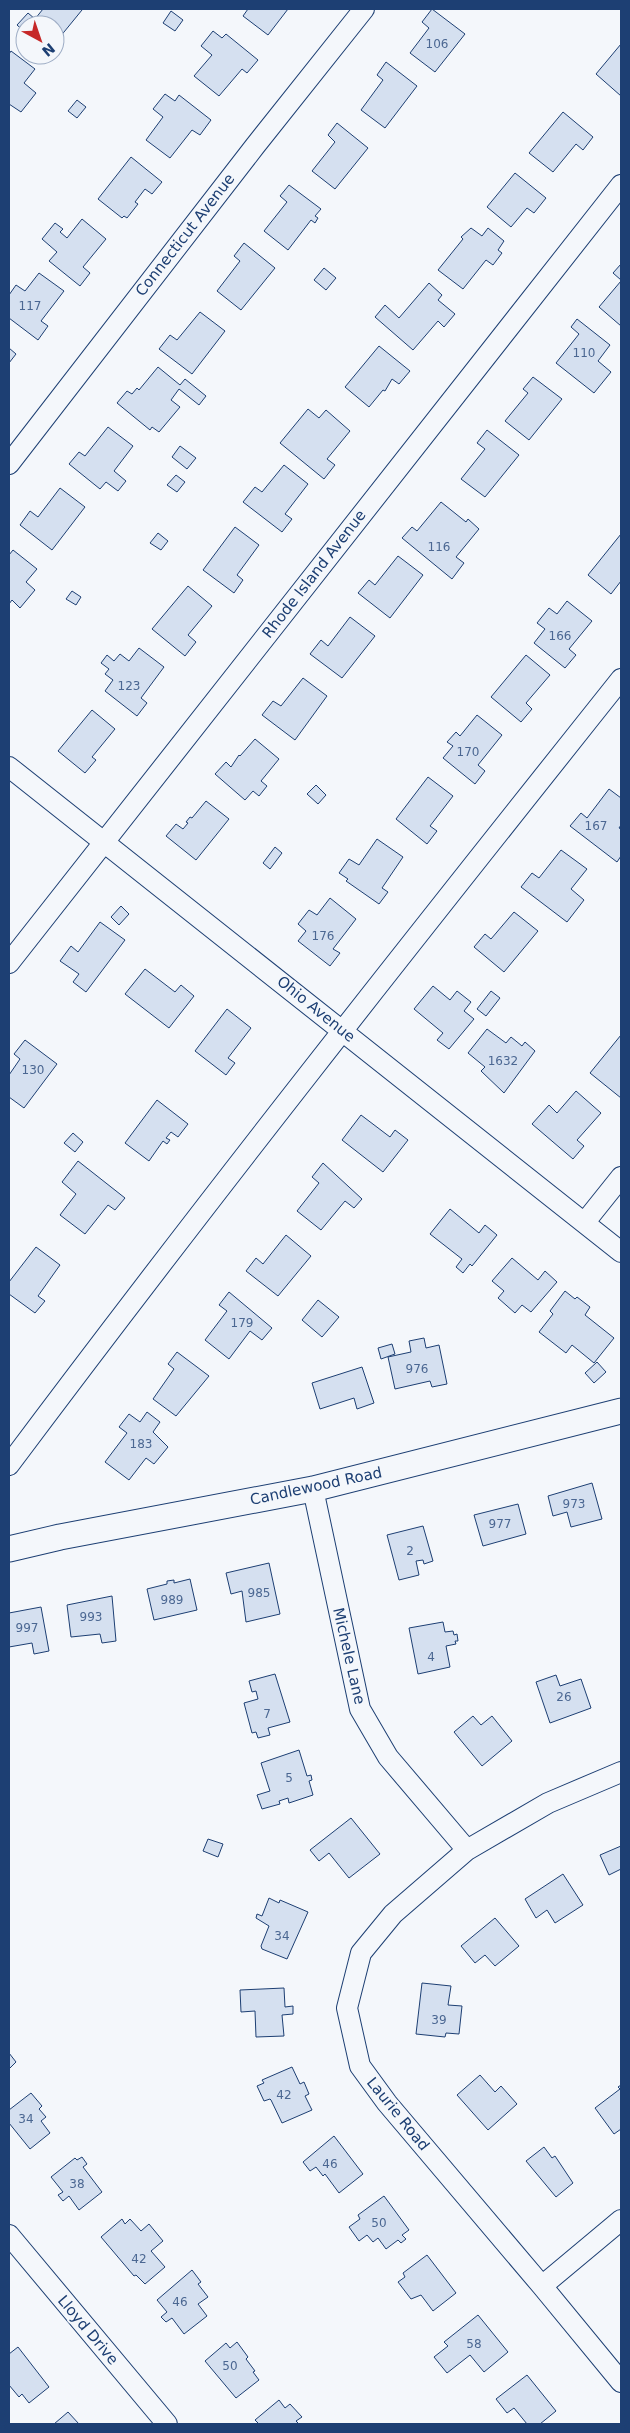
<svg xmlns="http://www.w3.org/2000/svg" width="630" height="2433" font-family="'DejaVu Sans',sans-serif">
	<style>
		.building { fill: #d5e0f0; stroke: #1d3f73 }
		.lines { fill: none; stroke-linecap: round; stroke-linejoin: round }
		.minor-casing { stroke: #1d3f73; stroke-width: 22 }
		.tertiary-casing { stroke: #1d3f73; stroke-width: 27 }
		.minor { stroke: #f4f7fb; stroke-width: 20 }
		.tertiary { stroke: #f4f7fb; stroke-width: 25 }
		.labels { text-anchor: middle; stroke-width: 4; stroke-linejoin: round; paint-order: stroke }
		.number-label { font-size: 12px; fill: #4b6792 }
		.street-label { font-size: 15px; fill: #1d3f73; stroke: #f4f7fb }
	</style>
	<rect width="100%" height="100%" fill="#f4f7fb"/>
	<!-- building -->
	<path class="building" d="M43,9H81L82,10L55,43V25H25V32L17,25L28,13L35,19Z
		M248,9H288L268,35L243,16Z
		M432,9L465,34L435,72L410,53L429,28L422,22Z
		M171,11L183,20L175,31L163,23Z
		M213,31L222,38L226,34L258,60L247,73L242,69L219,96L194,76L212,55L201,46Z
		M621,44V96L596,74Z
		M11,51L35,69L24,83L36,93L21,112L9,104V54Z
		M386,62L417,86L385,128L361,110L383,80L377,75Z
		M165,94L175,101L179,95L211,120L200,135L192,130L170,158L146,140L163,117L153,109Z
		M77,100L86,107L77,118L68,111Z
		M563,112L593,137L583,150L576,144L553,172L529,153Z
		M337,123L368,148L335,189L312,171L335,142L328,135Z
		M131,157L162,182L152,194L145,189L135,202L138,204L127,218L124,216L122,218L98,199Z
		M515,173L546,198L534,213L527,208L511,227L487,207Z
		M289,185L321,209L315,216L318,218L315,223L311,220L288,250L264,231L287,202L280,196Z
		M82,219L106,239L83,267L90,273L80,286L49,261L57,252L42,239L55,223L63,229L60,232L67,238Z
		M471,228L482,236L488,228L504,241L498,250L502,253L493,265L486,260L463,289L438,270L463,239L461,237Z
		M244,243L275,268L241,310L217,291L240,261L234,256Z
		M621,264V280L613,273Z
		M324,268L336,278L326,290L314,280Z
		M39,273L64,291L41,321L48,326L38,340L9,318V295L16,285L25,291Z
		M621,281V326L599,307Z
		M429,283L442,295L438,300L455,314L444,327L438,321L413,350L375,317L385,305L399,318Z
		M200,312L225,331L192,374L159,349L170,335L177,340Z
		M577,319L610,345L598,361L611,372L594,393L556,363L579,334L571,327Z
		M379,346L410,371L399,384L392,379L385,391L383,390L369,407L345,387Z
		M9,348L16,354L9,363Z
		M158,367L180,385L185,379L206,396L199,405L179,389L171,400L180,407L159,432L152,427L150,430L117,403L127,391L132,394L137,388L139,390Z
		M533,377L562,399L529,440L505,421L528,393L523,389Z
		M308,409L319,418L326,410L350,431L327,459L335,465L324,479L280,443Z
		M108,427L133,446L114,471L126,481L118,491L106,482L100,489L69,464L79,452L85,456Z
		M487,430L519,455L485,497L461,479L485,449L477,443Z
		M180,446L196,458L187,469L172,457Z
		M284,465L308,484L285,514L292,519L282,532L243,502L255,487L262,492Z
		M176,475L185,482L177,492L167,485Z
		M60,488L85,507L52,550L20,525L30,511L38,517Z
		M441,502L466,522L468,519L479,529L456,557L464,563L452,579L402,538L412,527L417,531Z
		M235,527L259,545L237,575L243,580L234,593L203,570Z
		M158,533L168,541L161,550L150,543Z
		M621,534V581L611,594L588,575Z
		M13,550L37,569L26,582L35,590L20,608L12,600L9,604V555Z
		M398,556L423,575L390,618L358,593L369,580L375,585Z
		M188,586L212,606L188,635L196,642L185,656L152,629Z
		M72,591L81,597L76,605L66,599Z
		M567,601L592,621L569,649L576,655L565,668L534,643L545,629L537,623L549,608L557,614Z
		M350,617L375,636L342,678L310,654L321,640L328,646Z
		M139,648L164,667L141,698L147,703L137,716L105,691L113,680L105,674L109,669L101,663L107,655L114,661L120,654L129,661Z
		M526,655L550,675L526,703L532,709L521,722L491,697Z
		M303,678L327,696L295,740L262,715L273,701L281,706Z
		M92,710L115,729L92,757L96,760L85,773L58,751Z
		M477,715L502,735L478,765L485,771L475,784L443,758L453,746L447,742L456,732L460,736Z
		M255,739L279,759L261,781L267,786L259,796L253,791L245,800L215,774L226,762L231,767L239,755L240,756Z
		M428,777L453,796L430,826L437,831L427,844L396,819Z
		M316,785L326,795L318,804L307,794Z
		M609,789L621,798V825L619,828L621,829V856L617,862L570,826L581,813L587,818Z
		M206,801L229,819L196,860L166,836L176,824L183,829L188,823L186,822L190,817L192,818Z
		M377,839L403,857L382,888L388,892L379,904L346,881L348,879L339,873L349,859L359,865Z
		M275,847L282,853L270,869L263,863Z
		M561,850L587,869L571,889L584,900L567,922L521,887L532,873L539,878Z
		M330,898L356,919L333,949L340,953L330,966L298,941L306,931L298,924L309,910L317,915Z
		M121,906L129,914L119,925L111,917Z
		M514,912L538,931L504,972L474,947L485,934L491,939Z
		M100,922L125,940L86,992L73,982L79,974L60,961L71,946L78,952Z
		M145,969L175,992L181,985L194,996L169,1028L125,994Z
		M433,986L450,1000L457,991L471,1002L464,1011L474,1019L449,1049L437,1040L443,1033L414,1009Z
		M491,991L500,998L486,1016L477,1009Z
		M227,1009L251,1028L228,1058L235,1063L226,1075L195,1051Z
		M487,1029L506,1043L511,1037L522,1046L525,1042L535,1051L504,1093L481,1071L485,1067L468,1053Z
		M621,1035V1098L590,1073Z
		M25,1040L57,1064L24,1108L9,1097V1075L20,1059L14,1054Z
		M576,1091L601,1113L577,1140L584,1146L573,1159L532,1124L549,1105L557,1113Z
		M157,1100L188,1124L178,1137L171,1132L166,1138L170,1140L167,1144L163,1141L149,1161L125,1143Z
		M361,1115L390,1137L395,1130L408,1140L383,1172L342,1140Z
		M73,1133L83,1142L75,1152L64,1143Z
		M78,1161L125,1198L115,1210L108,1205L85,1234L60,1215L76,1194L62,1182Z
		M323,1163L362,1199L354,1208L345,1201L321,1230L297,1211L319,1183L312,1177Z
		M450,1209L479,1233L485,1225L497,1235L472,1266L470,1264L463,1273L456,1267L462,1259L430,1234Z
		M286,1235L311,1256L278,1296L246,1271L256,1258L263,1264Z
		M36,1247L60,1265L38,1296L45,1301L35,1313L9,1294V1282Z
		M512,1258L538,1280L545,1271L557,1282L531,1312L522,1305L515,1313L498,1298L504,1291L492,1281Z
		M565,1291L575,1299L577,1297L590,1307L585,1315L614,1338L594,1363L572,1345L566,1353L539,1332L553,1314L550,1311Z
		M229,1292L272,1328L262,1340L250,1331L229,1359L205,1340L227,1311L219,1305Z
		M318,1300L339,1317L322,1337L302,1320Z
		M424,1338L426,1348L439,1345L447,1384L432,1387L430,1381L395,1389L388,1357L411,1352L409,1341Z
		M392,1344L395,1354L381,1359L378,1348Z
		M177,1352L209,1376L176,1416L153,1399L174,1369L168,1364Z
		M597,1362L606,1372L594,1383L585,1373Z
		M362,1367L374,1403L357,1409L354,1398L320,1409L312,1383Z
		M147,1412L160,1422L153,1432L168,1447L154,1464L146,1458L129,1480L105,1462L127,1433L119,1427L129,1414L140,1422Z
		M592,1483L602,1519L571,1527L567,1512L553,1516L548,1496Z
		M518,1504L526,1534L483,1546L474,1515Z
		M423,1526L433,1561L424,1564L423,1560L416,1561L419,1575L399,1580L387,1535Z
		M269,1563L280,1614L246,1622L242,1591L231,1594L226,1573Z
		M190,1579L197,1610L154,1620L147,1589L167,1584V1581L174,1580V1583Z
		M112,1596L116,1641L102,1643L100,1634L71,1637L67,1605Z
		M41,1607L49,1651L34,1654L32,1643L9,1647V1613Z
		M443,1622L445,1632L453,1631L454,1635L457,1634L458,1641H455L456,1644L446,1646L450,1667L418,1674L409,1628Z
		M275,1674L290,1722L268,1728L270,1735L258,1738L256,1732L252,1733L244,1703L258,1699L256,1691L252,1692L249,1681Z
		M556,1675L560,1686L581,1679L591,1708L550,1723L536,1682Z
		M473,1716L481,1725L492,1716L512,1741L482,1766L454,1732Z
		M299,1750L307,1776L311,1775L312,1780L309,1781L313,1795L289,1803L288,1798L279,1801L280,1804L262,1809L257,1795L270,1791L261,1763Z
		M351,1818L380,1854L349,1878L329,1853L319,1861L310,1850Z
		M208,1839L223,1844L218,1857L203,1851Z
		M621,1846V1869L609,1875L600,1855Z
		M563,1874L583,1905L555,1923L547,1910L536,1918L525,1899Z
		M269,1898L279,1903L280,1900L308,1912L287,1959L262,1949L261,1946L269,1926L256,1918L257,1914L262,1916Z
		M495,1918L519,1946L495,1966L485,1955L475,1963L461,1946Z
		M422,1983L451,1986L448,2005L462,2006L459,2034L446,2033L445,2037L416,2034Z
		M284,1988L285,2007L293,2006V2014L282,2015L284,2036L256,2037L255,2011L241,2012L240,1990Z
		M9,2053L16,2062L9,2069Z
		M292,2067L300,2084L304,2082L309,2094L305,2096L312,2110L282,2123L271,2100L270,2099L264,2101L257,2086L264,2083L262,2080Z
		M480,2075L495,2092L501,2086L517,2104L488,2130L457,2095Z
		M621,2085V2129L614,2134L595,2108L620,2089L618,2087Z
		M31,2093L42,2106L39,2109L46,2117L41,2121L50,2133L30,2149L9,2123V2110Z
		M334,2136L363,2174L339,2193L325,2174L323,2176L316,2167L310,2171L303,2162Z
		M544,2147L552,2158L555,2156L573,2183L556,2197L526,2161Z
		M82,2157L87,2164L83,2167L102,2192L79,2210L69,2196L63,2201L58,2195L63,2192L51,2177L75,2158L77,2160Z
		M384,2196L409,2230L402,2235L406,2239L401,2243L398,2240L386,2249L378,2238L373,2242L367,2235L359,2241L349,2227L360,2219L358,2215Z
		M122,2219L125,2224L130,2219L141,2231L149,2224L163,2241L151,2251L165,2267L145,2284L136,2275L134,2276L101,2237Z
		M427,2255L456,2293L433,2311L421,2295L411,2299L398,2282L405,2277L403,2273Z
		M192,2270L201,2282L198,2284L208,2297L198,2304L207,2316L184,2334L172,2318L166,2322L161,2317L167,2312L157,2300Z
		M478,2315L508,2352L484,2372L470,2355L447,2373L434,2357L448,2346L444,2342Z
		M237,2342L248,2357L246,2359L255,2371L253,2372L259,2380L236,2398L205,2361L226,2343L230,2348Z
		M18,2347L49,2387L29,2403L22,2394L19,2397L9,2385V2354Z
		M527,2375L556,2411L540,2424H527L514,2408L507,2413L496,2399Z
		M279,2400L285,2408L290,2404L302,2417L296,2421L299,2424H259L255,2420Z
		M68,2412L79,2424H54Z"/>
	<g class="lines">
		<!-- minor casing -->
		<g class="minor-casing">
			<path id="minor" d="M9,464L255,146L364,9
				M9,767L621,1252
				M9,963L621,185
				M585,1222L621,1177
				M9,1465C208,1199 414,939 621,679
				M313,1489L360,1709L388,1757L467,1850
				M621,1772L548,1803L467,1850L393,1914L361,1953L347,2008L360,2066L387,2103L542,2286L621,2382
				M9,2235L167,2424
				M542,2286L621,2220"/>
		</g>
		<!-- tertiary casing -->
		<g class="tertiary-casing">
			<path id="tertiary" d="M9,1549L60,1537L313,1489L621,1411"/>
		</g>
		<!-- minor -->
		<use href="#minor" class="minor"/>
		<!-- tertiary -->
		<use href="#tertiary" class="tertiary"/>
	</g>
	<g class="labels">
		<!-- number labels -->
		<g class="number-label">
			<text x="437" y="48">106</text>
			<text x="30" y="310">117</text>
			<text x="584" y="357">110</text>
			<text x="439" y="551">116</text>
			<text x="560" y="640">166</text>
			<text x="129" y="690">123</text>
			<text x="468" y="756">170</text>
			<text x="596" y="830">167</text>
			<text x="323" y="940">176</text>
			<text x="503" y="1065">1632</text>
			<text x="33" y="1074">130</text>
			<text x="242" y="1327">179</text>
			<text x="417" y="1373">976</text>
			<text x="141" y="1448">183</text>
			<text x="574" y="1508">973</text>
			<text x="500" y="1528">977</text>
			<text x="410" y="1555">2</text>
			<text x="259" y="1597">985</text>
			<text x="172" y="1604">989</text>
			<text x="91" y="1621">993</text>
			<text x="27" y="1632">997</text>
			<text x="431" y="1661">4</text>
			<text x="564" y="1701">26</text>
			<text x="267" y="1718">7</text>
			<text x="289" y="1782">5</text>
			<text x="282" y="1940">34</text>
			<text x="439" y="2024">39</text>
			<text x="284" y="2099">42</text>
			<text x="26" y="2123">34</text>
			<text x="330" y="2168">46</text>
			<text x="77" y="2188">38</text>
			<text x="379" y="2227">50</text>
			<text x="139" y="2263">42</text>
			<text x="180" y="2306">46</text>
			<text x="474" y="2348">58</text>
			<text x="230" y="2370">50</text>
		</g>
		<!-- street labels -->
		<g class="street-label">
			<text transform="translate(185 235) rotate(-52)" y="5">Connecticut Avenue</text>
			<text transform="translate(314 574) rotate(-52)" y="5">Rhode Island Avenue</text>
			<text transform="translate(316 1009) rotate(39)" y="5">Ohio Avenue</text>
			<text transform="translate(316 1486) rotate(-12)" y="5">Candlewood Road</text>
			<text transform="translate(349 1656) rotate(77)" y="5">Michele Lane</text>
			<text transform="translate(398 2114) rotate(51)" y="5">Laurie Road</text>
			<text transform="translate(88 2330) rotate(50)" y="5">Lloyd Drive</text>
		</g>
	</g>
	<!-- border -->
	<rect width="630" height="2433" fill="none" stroke="#1d3f73" stroke-width="20"/>
	<!-- north arrow -->
	<g transform="translate(40 40) rotate(140)"><circle r="24" fill="#f4f7fb" stroke="#9eadc5"/>
	<path d="M0-4L9 19L0 12L-9 19Z" fill="#c62828"/>
	<text y="-8" font-size="14" font-weight="bold" text-anchor="middle" fill="#1d3f73">N</text>
	</g>
</svg>
